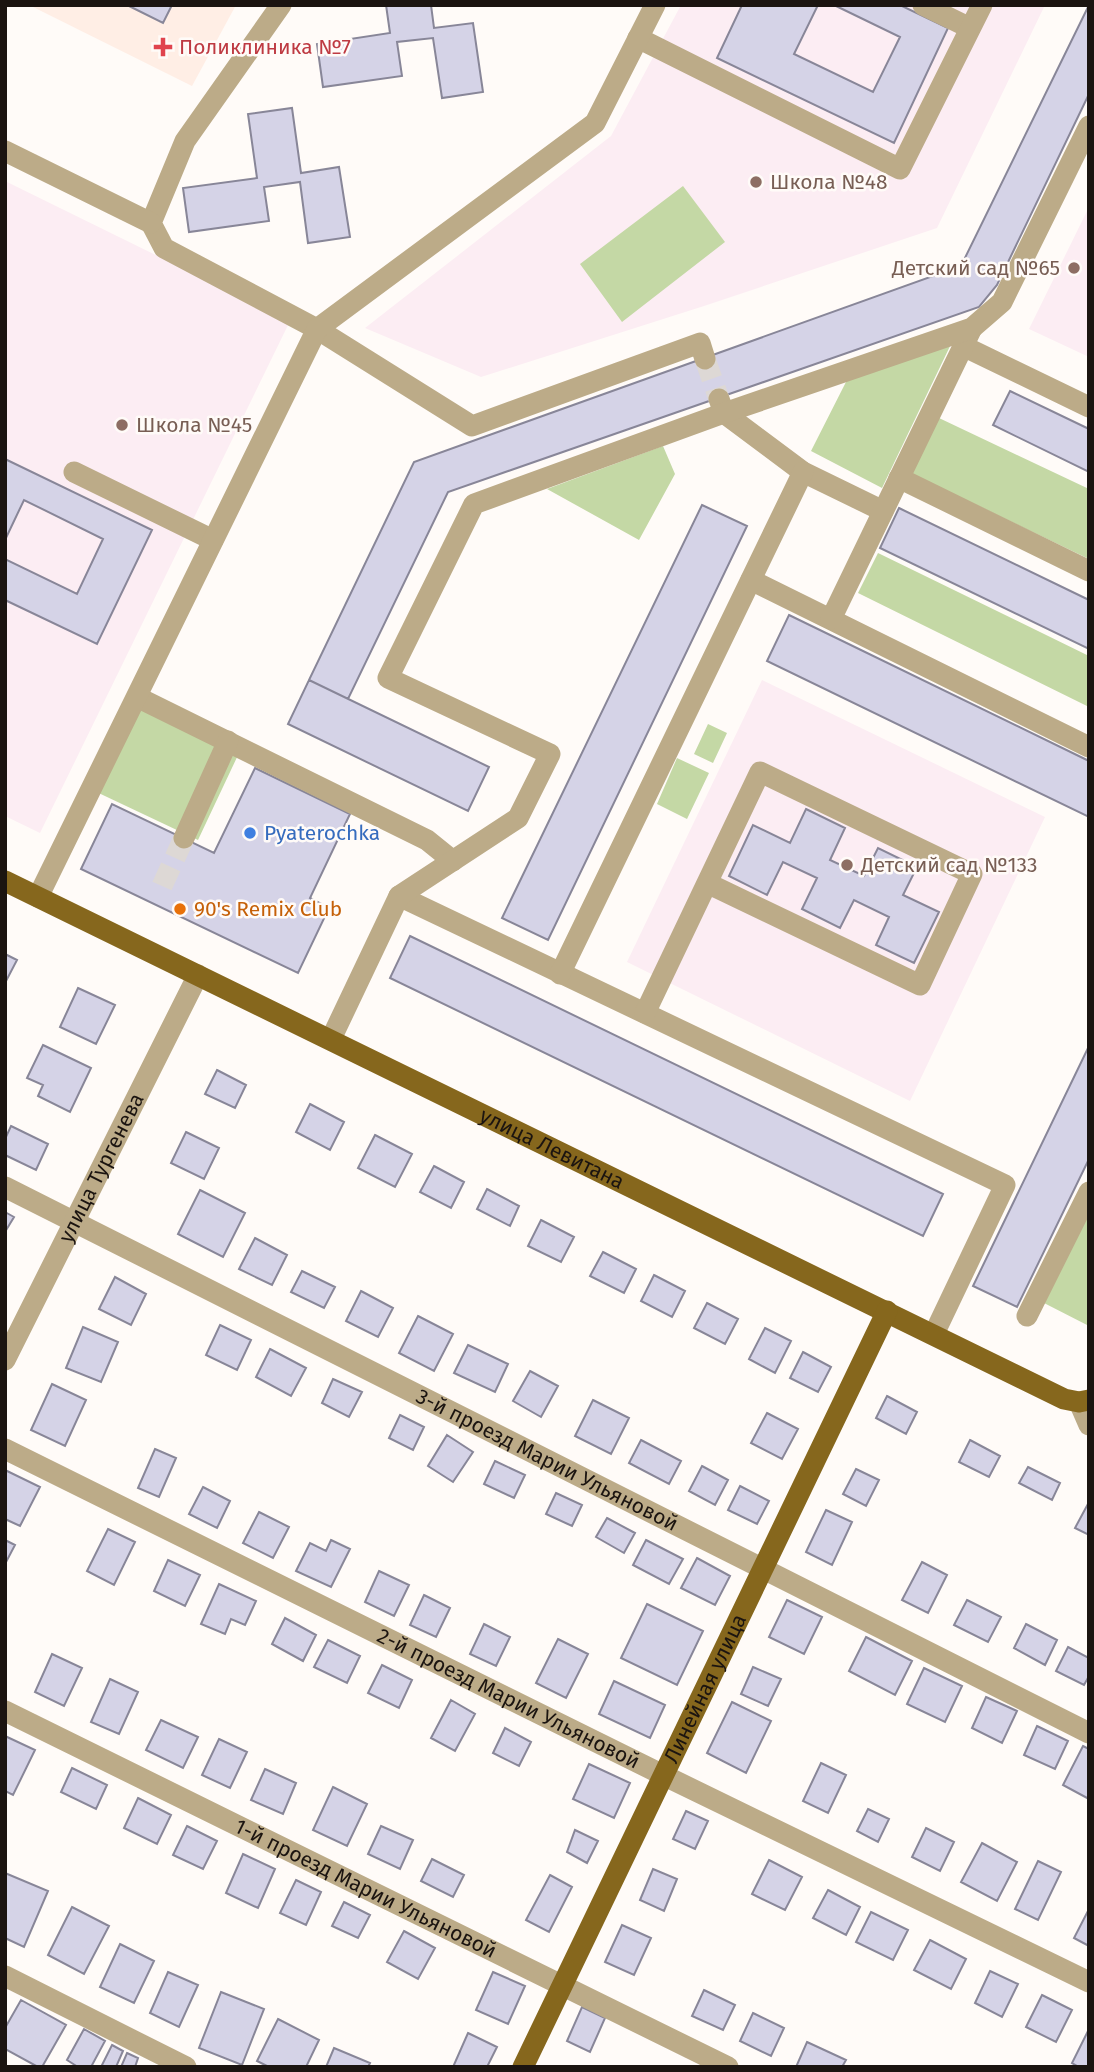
<svg xmlns="http://www.w3.org/2000/svg" width="1094" height="2072" font-family="'Fira Sans',sans-serif">
	<style>
		.built { fill: #ffeee5 }
		.education { fill: #fcedf3 }
		.green { fill: #c4d8a5 }
		.building { fill: #d5d3e7; stroke: #888698; stroke-width: 2 }
		.lines { fill: none; stroke-linecap: round; stroke-linejoin: round }
		.minor-tunnel { stroke: #ddd8d5; stroke-width: 21; stroke-dasharray: 21 10; stroke-linecap: butt }
		.minor { stroke: #bcab88; stroke-width: 21 }
		.major { stroke: #86671d; stroke-width: 21 }
		.health-dot { fill: #e0444e; stroke: #fffbf8; stroke-width: 2.5 }
		.education-dot { fill: #8d6e63; stroke: #fffbf8; stroke-width: 2.5 }
		.shop-dot { fill: #3f7fe0; stroke: #fffbf8; stroke-width: 2.5 }
		.food-dot { fill: #e8710a; stroke: #fffbf8; stroke-width: 2.5 }
		.labels { text-anchor: middle; stroke-width: 5; stroke-linejoin: round; paint-order: stroke }
		.health-label { font-size: 21px; fill: #be3a42; stroke: #fffbf8; text-anchor: start }
		.education-label { font-size: 21px; fill: #785e54; stroke: #fffbf8; text-anchor: start }
		.shop-label { font-size: 21px; fill: #366cbe; stroke: #fffbf8; text-anchor: start }
		.food-label { font-size: 21px; fill: #c56008; stroke: #fffbf8; text-anchor: start }
		.street-label { font-size: 21px; fill: #1b1410; stroke: #fffbf8 }
	</style>
	<rect width="100%" height="100%" fill="#fffbf8"/>
	<!-- built -->
	<path class="built" d="M29,5H236L192,86Z"/>
	<!-- education -->
	<path class="education" d="M681,5H1045L937,228L704,306L481,377L365,328L611,136Z
		M5,181L290,321L40,833L5,816Z
		M1089,207V357L1029,329Z
		M762,680L1045,817L910,1101L627,962Z"/>
	<!-- green -->
	<path class="green" d="M683,186L725,242L622,322L580,264Z
		M952,342L882,488L811,451L848,378Z
		M939,418L1089,489V559L912,474Z
		M663,446L675,474L639,540L547,489Z
		M878,553L1089,656V707L858,593Z
		M129,701L239,753L198,840L88,788Z
		M708,724L727,733L713,763L694,754Z
		M677,758L709,773L687,819L657,804Z
		M1089,1212V1326L1044,1303Z"/>
	<!-- building -->
	<path class="building" d="M127,5H172L163,23Z
		M386,5H431L434,28L473,23L483,92L442,98L433,38L397,42L402,76L323,87L317,44L390,33Z
		M742,5H818L794,54L873,92L900,37L834,5H900L948,28L894,143L717,58Z
		M1089,5V94L997,285L979,307L448,492L348,699L309,680L414,462L961,266Z
		M292,108L301,173L339,167L350,237L308,243L300,182L264,187L269,221L189,232L183,188L257,178L248,114Z
		M1010,391L1089,429V472L993,425Z
		M5,459L152,530L97,644L5,600V559L77,594L103,539L24,500L5,540Z
		M702,505L747,526L548,940L502,918Z
		M899,508L1089,600V649L880,548Z
		M789,615L1089,761V817L767,661Z
		M309,680L489,767L468,811L288,724Z
		M255,768L350,814L310,898L329,908L298,973L81,869L112,804L214,853Z
		M806,809L845,828L830,860L864,876L878,848L917,867L903,895L939,912L914,963L876,945L889,917L854,900L840,928L802,909L817,878L783,862L767,895L729,876L753,825L790,843Z
		M410,936L943,1194L923,1236L390,978Z
		M5,954L17,960L5,983Z
		M78,988L115,1005L96,1044L60,1027Z
		M43,1045L91,1068L70,1112L38,1096L43,1085L27,1078Z
		M1089,1046V1159L1017,1307L973,1286Z
		M217,1070L246,1085L235,1108L205,1094Z
		M310,1104L344,1122L330,1150L296,1132Z
		M11,1126L48,1144L36,1170L5,1155V1139Z
		M186,1132L219,1148L204,1179L171,1163Z
		M375,1135L412,1154L395,1187L358,1168Z
		M434,1166L464,1182L451,1208L420,1192Z
		M487,1189L519,1206L510,1226L477,1209Z
		M200,1190L245,1213L223,1257L178,1234Z
		M5,1212L14,1217L5,1232Z
		M541,1220L574,1237L561,1262L528,1246Z
		M255,1238L287,1255L272,1285L239,1269Z
		M603,1252L636,1269L624,1293L590,1276Z
		M302,1271L335,1287L324,1308L291,1292Z
		M654,1275L685,1291L672,1317L641,1301Z
		M115,1277L146,1294L131,1325L99,1309Z
		M361,1291L393,1308L378,1337L346,1321Z
		M707,1303L738,1319L725,1344L694,1328Z
		M418,1316L453,1334L434,1371L399,1353Z
		M220,1325L251,1340L237,1370L206,1355Z
		M83,1327L118,1342L101,1382L66,1368Z
		M765,1328L791,1341L775,1373L749,1359Z
		M468,1345L508,1364L495,1392L454,1373Z
		M270,1349L306,1368L291,1396L256,1377Z
		M803,1352L831,1367L818,1392L790,1378Z
		M530,1371L558,1386L541,1417L513,1401Z
		M333,1379L362,1392L349,1417L322,1403Z
		M52,1384L86,1400L65,1446L31,1430Z
		M887,1396L917,1412L906,1434L876,1418Z
		M593,1400L629,1418L611,1454L575,1436Z
		M767,1413L798,1429L782,1459L751,1443Z
		M400,1415L424,1427L413,1450L389,1438Z
		M447,1435L473,1452L453,1482L428,1466Z
		M641,1440L681,1461L669,1484L629,1463Z
		M970,1440L1000,1456L989,1477L959,1462Z
		M155,1449L176,1458L159,1497L138,1488Z
		M495,1461L525,1475L514,1498L484,1484Z
		M702,1466L728,1480L715,1505L689,1491Z
		M1028,1467L1060,1483L1052,1500L1019,1483Z
		M856,1469L879,1480L866,1506L843,1494Z
		M5,1470L40,1487L20,1526L5,1519Z
		M740,1486L769,1501L757,1524L728,1510Z
		M203,1487L230,1501L217,1528L189,1514Z
		M556,1493L582,1505L572,1526L546,1514Z
		M1089,1502V1535L1075,1528Z
		M826,1510L852,1522L832,1565L806,1552Z
		M259,1512L289,1527L273,1558L243,1543Z
		M607,1518L635,1533L624,1553L596,1537Z
		M108,1529L135,1542L114,1585L87,1571Z
		M5,1540L15,1545L5,1564Z
		M331,1540L350,1549L331,1587L296,1571L310,1543L326,1551Z
		M646,1540L683,1559L669,1584L633,1565Z
		M697,1558L730,1576L715,1605L681,1588Z
		M168,1560L200,1575L185,1606L154,1591Z
		M922,1562L947,1575L928,1613L902,1600Z
		M379,1571L409,1585L394,1616L365,1602Z
		M219,1584L256,1601L245,1625L231,1619L225,1634L201,1624Z
		M424,1595L450,1608L436,1637L410,1625Z
		M787,1600L822,1617L804,1654L769,1637Z
		M967,1600L1001,1617L988,1642L954,1625Z
		M647,1604L703,1631L677,1685L621,1658Z
		M285,1618L316,1635L303,1661L272,1644Z
		M484,1624L510,1637L496,1666L470,1654Z
		M1026,1624L1057,1640L1045,1665L1014,1648Z
		M866,1637L912,1661L895,1695L849,1671Z
		M558,1639L588,1654L566,1698L536,1683Z
		M328,1640L360,1656L347,1683L314,1667Z
		M1068,1647L1089,1658V1676L1084,1685L1056,1671Z
		M52,1654L82,1668L64,1706L35,1692Z
		M382,1665L412,1680L399,1708L368,1693Z
		M753,1667L781,1679L768,1706L741,1694Z
		M924,1668L962,1686L945,1722L907,1704Z
		M110,1679L138,1692L119,1734L91,1722Z
		M614,1681L665,1705L650,1738L599,1714Z
		M986,1697L1017,1711L1002,1743L972,1728Z
		M451,1700L475,1714L455,1751L431,1738Z
		M732,1702L771,1721L746,1773L707,1753Z
		M161,1720L198,1737L183,1768L146,1750Z
		M1037,1726L1068,1741L1055,1769L1024,1755Z
		M505,1728L531,1742L519,1766L493,1753Z
		M5,1736L35,1750L13,1795L5,1791Z
		M219,1739L247,1752L230,1788L202,1775Z
		M1083,1746L1089,1749V1799L1063,1785Z
		M821,1763L846,1775L828,1813L803,1801Z
		M589,1764L630,1783L614,1818L573,1799Z
		M72,1768L107,1785L96,1809L61,1792Z
		M265,1769L296,1783L283,1814L251,1800Z
		M333,1787L367,1804L347,1846L313,1830Z
		M138,1798L171,1815L157,1844L124,1828Z
		M868,1809L889,1819L878,1842L857,1831Z
		M686,1811L708,1821L695,1849L673,1839Z
		M187,1826L217,1841L203,1869L173,1855Z
		M381,1826L413,1840L400,1869L368,1854Z
		M926,1828L954,1842L940,1871L912,1857Z
		M575,1830L598,1841L587,1863L567,1852Z
		M982,1843L1017,1862L997,1901L961,1882Z
		M243,1854L275,1869L258,1908L226,1893Z
		M432,1859L464,1875L453,1897L421,1881Z
		M769,1860L802,1877L785,1910L752,1894Z
		M1038,1861L1061,1872L1038,1920L1015,1909Z
		M653,1869L677,1879L664,1911L640,1900Z
		M5,1873L48,1891L24,1947L5,1938Z
		M550,1875L572,1887L549,1932L526,1920Z
		M296,1880L321,1892L306,1925L280,1913Z
		M828,1890L860,1907L846,1935L813,1918Z
		M344,1902L370,1915L358,1938L332,1926Z
		M72,1907L109,1926L84,1974L48,1955Z
		M1089,1909V1946L1074,1938Z
		M871,1912L908,1930L893,1960L856,1942Z
		M622,1925L651,1938L634,1975L605,1962Z
		M404,1931L435,1948L418,1979L387,1962Z
		M930,1940L966,1959L951,1989L914,1970Z
		M120,1944L154,1961L134,2003L100,1987Z
		M990,1971L1018,1984L1002,2017L975,2003Z
		M168,1972L198,1985L179,2027L150,2013Z
		M493,1972L525,1986L508,2024L476,2010Z
		M704,1990L735,2005L723,2030L692,2016Z
		M221,1992L264,2009L242,2065L199,2048Z
		M1042,1995L1072,2010L1056,2042L1026,2027Z
		M21,2000L66,2025L42,2067H38L5,2049V2028Z
		M582,2007L605,2018L590,2052L567,2041Z
		M753,2013L784,2028L771,2056L740,2041Z
		M278,2019L319,2040L306,2067H269L257,2061Z
		M84,2029L105,2041L91,2067H78L67,2060Z
		M1089,2029V2067H1079L1072,2063Z
		M468,2033L497,2047L487,2067H453Z
		M807,2042L846,2060L842,2067H796Z
		M112,2045L123,2051L116,2067H101Z
		M334,2048L370,2063L368,2067H326Z
		M127,2053L138,2058L135,2067H121Z"/>
	<g class="lines">
		<!-- minor-tunnel -->
		<path class="minor-tunnel" d="M705,359L719,399
			M162,886L184,838"/>
		<!-- minor -->
		<g class="minor">
			<path d="M281,5L185,141L151,223L164,248L317,329L472,426L700,343L705,359"/>
			<path d="M923,5L970,28"/>
			<path d="M638,38L900,169L982,5"/>
			<path d="M5,151L151,223"/>
			<path d="M963,346L1089,407"/>
			<path d="M719,399L724,413L803,472L883,511"/>
			<path d="M74,472L213,540"/>
			<path d="M899,478L1089,571"/>
			<path d="M751,580L1089,747"/>
			<path d="M831,619L972,328"/>
			<path d="M137,697L427,840L453,861"/>
			<path d="M184,838L228,741"/>
			<path d="M399,896L1005,1185L934,1334"/>
			<path d="M38,897L317,329L595,123L655,5"/>
			<path d="M560,974L803,472"/>
			<path d="M645,1013L707,883L920,985L972,874L760,772L707,883"/>
			<path d="M331,1039L399,896L518,818L550,754L388,678L474,504L724,413L972,328L1002,302L1089,126"/>
			<path id="s1" d="M5,1187L1089,1733"/>
			<path d="M1027,1316L1089,1192"/>
			<path id="s2" d="M5,1360L198,975"/>
			<path d="M1079,1402L1089,1425"/>
			<path id="s3" d="M5,1449L663,1775L1089,1982"/>
			<path id="s4" d="M5,1711L728,2067"/>
			<path d="M5,1976L186,2067"/>
		</g>
		<!-- major -->
		<g class="major">
			<path id="s5" d="M5,881L1064,1399L1079,1402L1089,1400"/>
			<path id="s6" d="M523,2067L887,1311"/>
		</g>
	</g>
	<!-- markers -->
	<path class="health-dot" d="M159.5 36.5h7v7h7v7h-7v7h-7v-7h-7v-7h7z"/>
	<g class="education-dot">
		<circle cx="756" cy="182" r="7"/>
		<circle cx="1074" cy="268" r="7"/>
		<circle cx="122" cy="425" r="7"/>
		<circle cx="847" cy="865" r="7"/>
	</g>
	<circle class="shop-dot" cx="250" cy="833" r="7"/>
	<circle class="food-dot" cx="180" cy="909" r="7"/>
	<g class="labels">
		<!-- health labels -->
		<g class="health-label">
			<text x="179" y="54">Поликлиника №7</text>
		</g>
		<!-- education labels -->
		<g class="education-label">
			<text x="770" y="189">Школа №48</text>
			<text x="1060" y="275" text-anchor="end">Детский сад №65</text>
			<text x="136" y="432">Школа №45</text>
			<text x="861" y="872">Детский сад №133</text>
		</g>
		<!-- shop labels -->
		<g class="shop-label">
			<text x="264" y="840">Pyaterochka</text>
		</g>
		<!-- food labels -->
		<g class="food-label">
			<text x="194" y="916">90's Remix Club</text>
		</g>
		<!-- street labels -->
		<g class="street-label">
			<text dy="7" stroke="none"><textPath href="#s5" startOffset="609">улица Левитана</textPath></text>
			<text dy="7" stroke="none"><textPath href="#s2" startOffset="215">улица Тургенева</textPath></text>
			<text dy="7" stroke="none"><textPath href="#s1" startOffset="607">3-й проезд Марии Ульяновой</textPath></text>
			<text dy="7" stroke="none"><textPath href="#s6" startOffset="420">Линейная улица</textPath></text>
			<text dy="7" stroke="none"><textPath href="#s3" startOffset="562">2-й проезд Марии Ульяновой</textPath></text>
			<text dy="7" stroke="none"><textPath href="#s4" startOffset="402">1-й проезд Марии Ульяновой</textPath></text>
		</g>
	</g>
	<!-- border -->
	<rect width="1094" height="2072" fill="none" stroke="#1b1410" stroke-width="14"/>
</svg>
